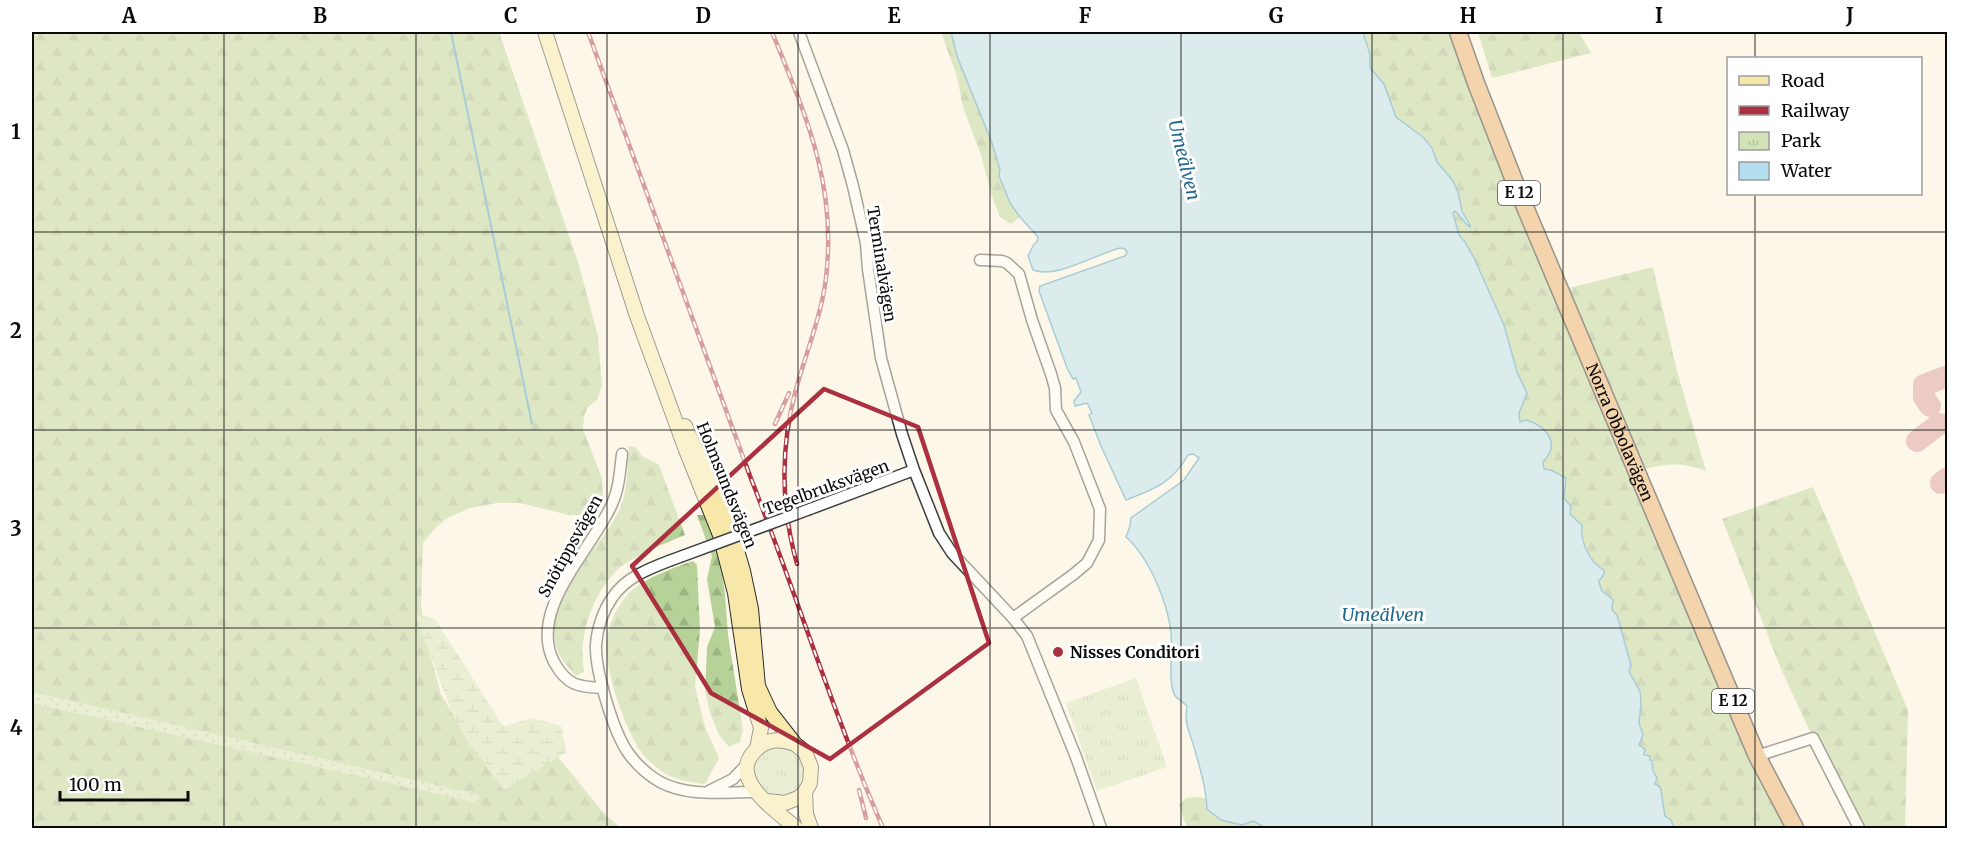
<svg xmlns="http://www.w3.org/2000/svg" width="1979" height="860" font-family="Merriweather,serif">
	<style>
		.grass { fill: url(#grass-dots) }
		.forest { fill: url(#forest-firs) }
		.wetland { fill: url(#wetland-marsh) }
		.park { fill: url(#park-tufts) }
		.water { fill: #b3deef; stroke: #4198bf; stroke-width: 1.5 }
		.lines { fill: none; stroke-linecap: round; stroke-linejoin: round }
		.stream { stroke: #4198bf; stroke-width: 2 }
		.taxiway { stroke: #d49495; stroke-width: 22 }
		.minor-casing { stroke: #3d3d3d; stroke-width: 13 }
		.secondary-casing { stroke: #2c2c2c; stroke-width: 16 }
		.trunk-casing { stroke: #1b1b1b; stroke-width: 19 }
		.minor { stroke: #fff; stroke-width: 10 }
		.secondary { stroke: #f7e8aa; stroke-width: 14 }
		.trunk { stroke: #e8a964; stroke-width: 16 }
		.rail-casing { stroke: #ab3141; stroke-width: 4.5 }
		.rail { stroke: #fff; stroke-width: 2; stroke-dasharray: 7; stroke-linecap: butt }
		.minor-bridge-casing { stroke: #3d3d3d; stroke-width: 13; stroke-linecap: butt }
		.minor-bridge { stroke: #fff; stroke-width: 10 }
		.marked { fill: none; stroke: #ab3141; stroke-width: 4.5; stroke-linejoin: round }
		.grid { fill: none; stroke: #0a0a0a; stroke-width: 1.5; stroke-opacity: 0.55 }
		.poi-dot { fill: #ab3141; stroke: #fff; stroke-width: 2 }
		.labels { text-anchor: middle; stroke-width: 6; stroke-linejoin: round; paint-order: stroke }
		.shield { fill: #fff; stroke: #545454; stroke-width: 1.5 }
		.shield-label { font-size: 15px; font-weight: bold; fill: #0a0a0a }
		.street-label { font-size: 16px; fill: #0a0a0a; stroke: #fff }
		.poi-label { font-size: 16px; font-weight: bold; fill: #0a0a0a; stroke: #fff; text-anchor: start }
		.water-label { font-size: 18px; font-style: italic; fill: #21688e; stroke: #fff }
		.neatline { fill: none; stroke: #0a0a0a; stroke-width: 2 }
		.grid-label { font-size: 20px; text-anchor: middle; font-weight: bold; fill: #0a0a0a }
	</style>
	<defs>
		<pattern id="grass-dots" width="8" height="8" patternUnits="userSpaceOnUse" patternTransform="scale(1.5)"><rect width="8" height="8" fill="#d2e3b7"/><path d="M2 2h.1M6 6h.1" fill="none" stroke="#b3c19c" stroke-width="1.8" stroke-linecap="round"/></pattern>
		<pattern id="forest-firs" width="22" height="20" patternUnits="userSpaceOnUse" patternTransform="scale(1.5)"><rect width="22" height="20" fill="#b7d298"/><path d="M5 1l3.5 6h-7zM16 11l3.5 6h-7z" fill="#9cb382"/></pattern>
		<pattern id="wetland-marsh" width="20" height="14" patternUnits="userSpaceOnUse" patternTransform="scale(1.5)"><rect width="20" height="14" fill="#d2e3b7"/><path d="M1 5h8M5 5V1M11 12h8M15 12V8" fill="none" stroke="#b3c19c"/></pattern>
		<pattern id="park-tufts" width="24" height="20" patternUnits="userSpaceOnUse" patternTransform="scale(1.5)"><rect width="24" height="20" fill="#d2e3b7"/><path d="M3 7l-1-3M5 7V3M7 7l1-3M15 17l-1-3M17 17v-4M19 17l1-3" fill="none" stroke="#b3c19c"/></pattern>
	</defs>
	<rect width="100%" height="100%" fill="#fdf7e9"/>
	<!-- grass -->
	<path class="grass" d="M32,692L479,795L478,804L32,703Z"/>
	<!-- forest -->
	<path class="forest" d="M32,32H499L578,262L598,336L602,386L597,400L588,407L584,416L583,429L602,478L603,499L589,515H569L520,503H497L470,508L449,517L436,527L423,543L421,606L427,644L441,694L452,713L552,752C577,775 594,808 621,828H32V703L478,803L479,795L32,692Z
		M941,32H951L957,56L992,143L1000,170L999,176L1010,203L1020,217L1011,224L1000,217L990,190L981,155L963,107L957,77Z
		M1364,32H1458L1561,290L1653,267L1677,371L1706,471C1679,461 1665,464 1637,471L1795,828H1674L1669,818L1665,817L1660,787L1655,785C1658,770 1647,756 1639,745C1643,736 1639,731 1639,722C1639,708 1641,693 1634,680C1633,677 1630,675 1629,672C1628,669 1629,666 1629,663C1627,648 1620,621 1612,610V603C1606,595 1600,591 1599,581L1604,574V570C1589,561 1581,541 1582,525L1570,514C1568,500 1561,496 1567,481L1564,476L1544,469L1543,462L1548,457L1540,425L1527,420L1520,423L1519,413L1527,393L1517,372L1504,325L1474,258L1465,242L1459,235L1453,213L1455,210L1462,216L1467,226L1466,216L1463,213L1458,198V192L1453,181L1437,162L1432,148L1424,138L1396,117L1392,109L1376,75L1370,67V54L1364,36Z
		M1478,32H1579L1591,53L1492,78Z
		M629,446L635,447L642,456L659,465L685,535C668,542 627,559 615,572C591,598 578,637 584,672L576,676C571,670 565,664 561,658C531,602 601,553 621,506C628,489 627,465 629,446Z
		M1813,487L1908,710L1905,828H1859L1813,738L1781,669L1722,519Z
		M697,515H706L719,550L725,594L728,635L743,730L740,742L729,747L719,735L710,713L705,691L707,647L715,627L707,579L712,556Z
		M693,561L697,565L700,630L695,687L705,727L719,758L705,784C690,782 674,780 661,771C656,767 649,761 644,756C627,736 602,665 607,639C609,623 617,607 628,594C640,580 675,567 693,561Z
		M1199,797L1207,799V810L1221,820L1242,825L1253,821L1266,828H1187L1179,805L1186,798Z"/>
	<!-- wetland -->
	<path class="wetland" d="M415,614L435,619L503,726L533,718L561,726L567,752L504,790L468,742L452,713Z"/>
	<!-- park -->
	<path class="park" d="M1136,678L1167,767L1097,791L1066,703Z
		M755 772a24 24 0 1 1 48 0a24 24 0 1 1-48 0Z"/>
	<!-- water -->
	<path class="water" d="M951,32H1364V36L1370,54V68L1384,84L1396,117L1424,138L1432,148L1437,162L1453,181L1458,192L1462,211L1470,225V227C1465,224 1461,216 1455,211L1453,213L1459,235L1465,242L1474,258L1504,325L1517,372L1527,393L1519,413L1520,422L1527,420C1547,427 1561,444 1543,462L1544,469L1551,470L1566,478L1564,498L1571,506L1570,514L1582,525C1580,541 1589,562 1604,570V574L1599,581C1601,595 1606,592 1613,600L1612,610L1617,615L1631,665L1629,672L1640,691L1641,704L1639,723L1643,735L1639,745L1645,749L1644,755L1650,756V760L1652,761L1653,771L1657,778L1655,784L1660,787L1661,791L1665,816L1671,820L1674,828H1266L1253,821L1242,825L1221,820L1207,809C1206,788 1200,768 1194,747C1189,730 1184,724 1187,706C1183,702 1179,700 1176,697C1167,686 1173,649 1171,633C1168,603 1149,557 1126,537L1130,526L1131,518L1184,480L1199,458L1193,454L1188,455C1172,483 1155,489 1126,500L1101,446L1089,415L1092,413L1087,403L1075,406L1074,401L1081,392L1076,378L1073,379L1067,368L1039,291L1040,286L1125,256L1127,252L1125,249L1120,248C1096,254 1057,279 1033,270L1028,256L1034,244L1037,242L1038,237L1020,217L1010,203L999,176L1000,170L992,143L957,56Z"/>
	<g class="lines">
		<!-- stream -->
		<path class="stream" d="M451,32L532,424"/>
		<!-- taxiway -->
		<path class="taxiway" d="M1930,406L1924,397V385L1948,376
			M1917,441L1939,424
			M1941,483L1948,478"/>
		<!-- minor casing -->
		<g class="minor-casing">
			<path id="minor" d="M799,32L843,150L853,186L866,243L868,269L881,358L902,434L914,470L939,533L952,553L1013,618L1027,636L1076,757L1101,828
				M980,260L1002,261L1007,263L1019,274L1032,320L1051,374L1055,388L1056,410L1074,442L1100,509L1099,540L1087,563L1074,574L1013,618
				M810,509L914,470
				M669,561C648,569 625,578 612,598C603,611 597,629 596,645C595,671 614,734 629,754C637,765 648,775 660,782C689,797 722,792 754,792
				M603,688C579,687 567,686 554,662C527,609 592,550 612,504C619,489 620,471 622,454
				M1757,756L1813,738L1859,828
				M709,791L733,779L749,762"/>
		</g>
		<!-- secondary casing -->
		<g class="secondary-casing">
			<path id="secondary" d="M545,32L637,316L686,450L720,535L735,593L749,689L761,728L757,749
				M685,426L730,527L743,571L751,609L758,686L770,712L795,744L805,752L811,767L810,783L805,792L798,798L785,803L767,801
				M795,744C782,739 770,738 759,747C723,777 776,810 796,828
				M805,792L806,814L811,828"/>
		</g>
		<!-- trunk casing -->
		<g class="trunk-casing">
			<g id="trunk">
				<path id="s1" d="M1458,32L1476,83L1517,188L1734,702L1757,756L1795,828"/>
			</g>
		</g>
		<!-- minor -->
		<use href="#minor" class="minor"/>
		<!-- secondary -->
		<use href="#secondary" class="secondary"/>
		<!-- trunk -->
		<use href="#trunk" class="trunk"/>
		<!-- rail casing -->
		<g class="rail-casing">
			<path id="rail" d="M588,32L750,476C796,593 833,713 883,828
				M772,32C806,116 837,184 826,278C821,318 805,355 795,393C780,451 781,507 797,564
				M775,424L789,393
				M859,790L866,818"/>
		</g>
		<!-- rail -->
		<use href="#rail" class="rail"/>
		<!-- minor-bridge casing -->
		<g class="minor-bridge-casing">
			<path id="minor-bridge" d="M669,561L810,509"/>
		</g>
		<!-- minor-bridge -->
		<use href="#minor-bridge" class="minor-bridge"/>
	</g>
	<!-- marked area -->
	<path d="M0 0H1979V860H0ZM824,389L918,427L989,643L830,759L711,693L632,566Z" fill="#fdf7e9" fill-opacity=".55" fill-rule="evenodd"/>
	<path class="marked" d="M824,389L918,427L989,643L830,759L711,693L632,566Z"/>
	<!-- grid -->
	<path class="grid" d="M224,32V828M416,32V828M607,32V828M798,32V828M990,32V828M1181,32V828M1372,32V828M1563,32V828M1755,32V58M1755,194V828M32,232H1948M32,430H1948M32,628H1948"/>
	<!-- markers -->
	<circle class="poi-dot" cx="1058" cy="652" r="6"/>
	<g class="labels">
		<!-- shield labels -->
		<g class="shield">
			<rect x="1498" y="181" width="42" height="24" rx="4.5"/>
			<rect x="1712" y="689" width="42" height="24" rx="4.5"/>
		</g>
		<g class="shield-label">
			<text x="1519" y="198">E 12</text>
			<text x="1733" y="706">E 12</text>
		</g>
		<!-- street labels -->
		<g class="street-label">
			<text transform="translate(882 264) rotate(81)" y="6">Terminalvägen</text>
			<text dy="6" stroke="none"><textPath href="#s1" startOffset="432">Norra Obbolavägen</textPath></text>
			<text transform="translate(727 485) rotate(68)" y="6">Holmsundsvägen</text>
			<text transform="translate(826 487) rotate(-20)" y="6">Tegelbruksvägen</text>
			<text transform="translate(570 546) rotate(-61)" y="6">Snötippsvägen</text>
		</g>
		<!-- poi labels -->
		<g class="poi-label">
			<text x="1070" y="658">Nisses Conditori</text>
		</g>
		<!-- water labels -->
		<g class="water-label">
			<text transform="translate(1184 160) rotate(76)" y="6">Umeälven</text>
			<text x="1383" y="621">Umeälven</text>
		</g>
	</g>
	<!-- border -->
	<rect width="1979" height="860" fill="none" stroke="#ffffff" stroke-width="66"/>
	<!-- legend -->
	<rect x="1727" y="57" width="195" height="138" fill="#ffffff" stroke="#9d9d9d" stroke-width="1.5"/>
	<rect x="1739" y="76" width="30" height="9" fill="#f7e8aa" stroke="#9d9d9d" stroke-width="1.5"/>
	<text x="1781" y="87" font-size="18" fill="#0a0a0a">Road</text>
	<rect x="1739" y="106" width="30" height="9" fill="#ab3141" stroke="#9d9d9d" stroke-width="1.5"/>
	<text x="1781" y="117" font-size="18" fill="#0a0a0a">Railway</text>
	<rect x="1739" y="132" width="30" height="18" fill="url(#park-tufts)" stroke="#9d9d9d" stroke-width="1.5"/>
	<text x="1781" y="147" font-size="18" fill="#0a0a0a">Park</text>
	<rect x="1739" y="162" width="30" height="18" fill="#b3deef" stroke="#9d9d9d" stroke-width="1.5"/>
	<text x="1781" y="177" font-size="18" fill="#0a0a0a">Water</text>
	<!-- scale -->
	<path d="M60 791v9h128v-9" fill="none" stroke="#0a0a0a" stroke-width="3"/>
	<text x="69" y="791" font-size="18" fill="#0a0a0a" stroke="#ffffff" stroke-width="4.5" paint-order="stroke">100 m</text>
	<rect x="33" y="33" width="1913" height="794" class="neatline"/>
	<g class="grid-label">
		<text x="129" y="23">A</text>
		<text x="320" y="23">B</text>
		<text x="511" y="23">C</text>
		<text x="703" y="23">D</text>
		<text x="894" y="23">E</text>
		<text x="1085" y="23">F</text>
		<text x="1276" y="23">G</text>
		<text x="1468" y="23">H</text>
		<text x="1659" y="23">I</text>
		<text x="1850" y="23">J</text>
		<text x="16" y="139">1</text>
		<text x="16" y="338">2</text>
		<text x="16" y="536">3</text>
		<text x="16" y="735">4</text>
	</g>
</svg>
